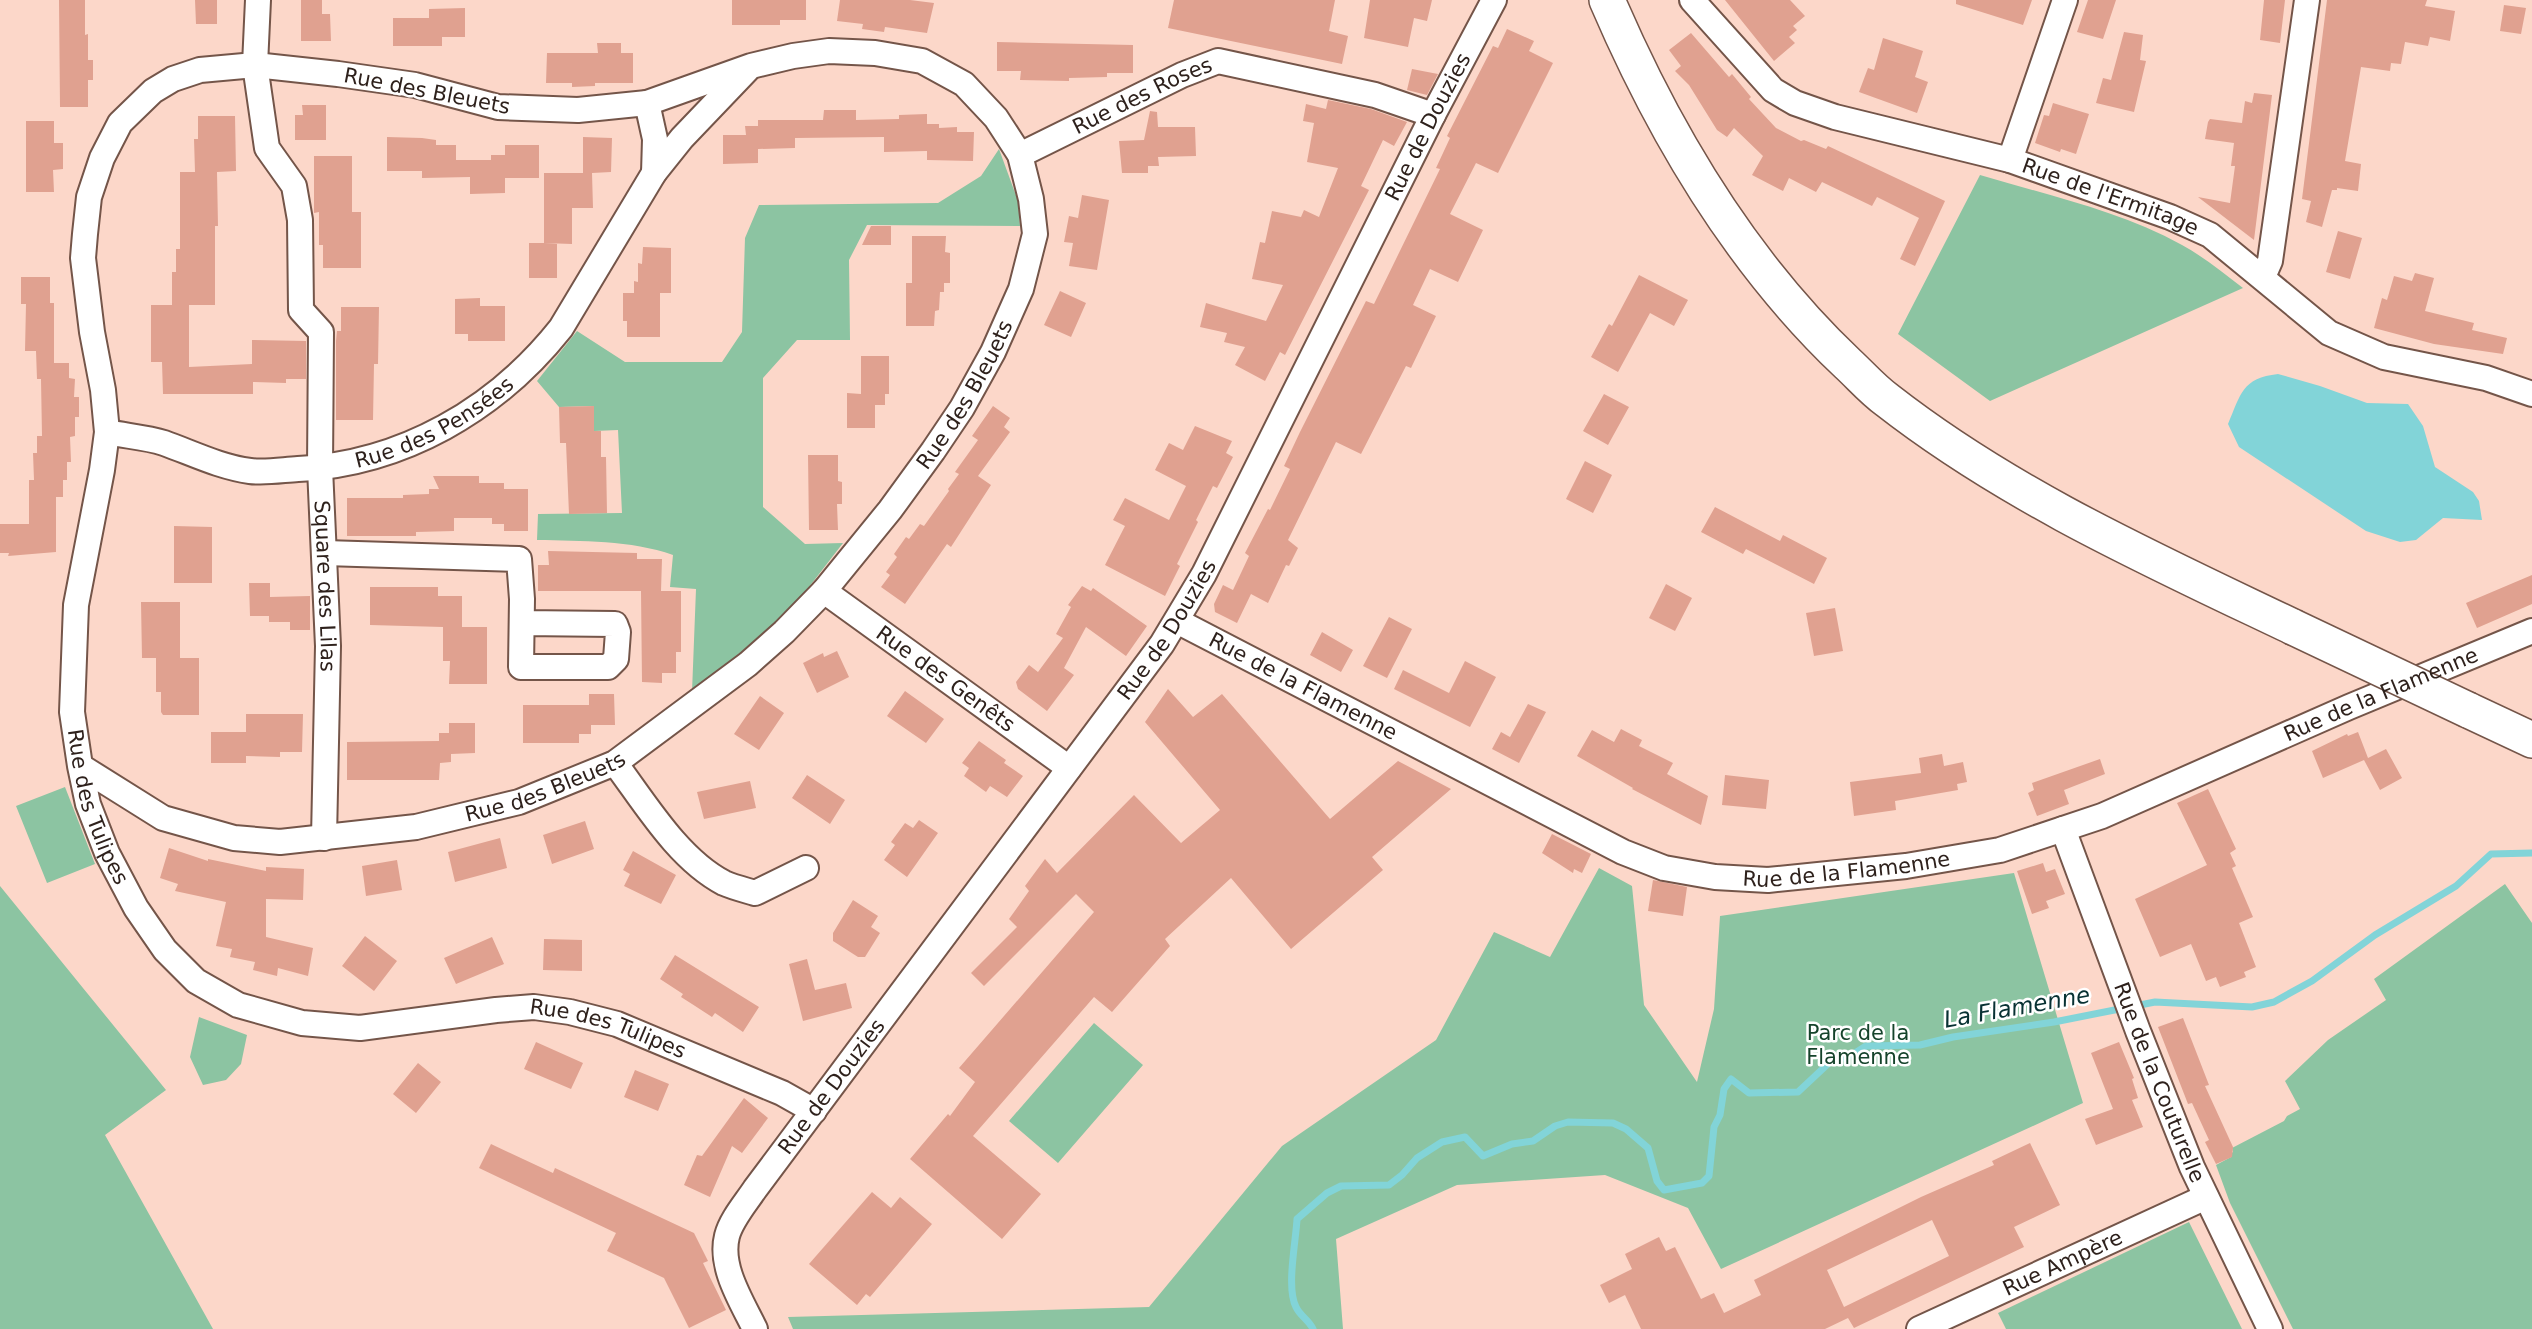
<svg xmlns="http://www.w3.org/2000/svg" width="2532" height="1329" font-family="'DejaVu Sans',sans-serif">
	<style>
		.green { fill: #8cc4a2 }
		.water { fill: #82d4d8 }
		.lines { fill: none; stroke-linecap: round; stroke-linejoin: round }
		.stream { stroke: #82d4d8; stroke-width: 7 }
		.building { fill: #e0a190; fill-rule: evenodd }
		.minor-casing { stroke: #745549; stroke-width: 28 }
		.secondary-casing { stroke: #745549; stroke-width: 38 }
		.minor { stroke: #fff; stroke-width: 24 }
		.secondary { stroke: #fff; stroke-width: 35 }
		.secondary-bridge-casing { stroke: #745549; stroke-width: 38; stroke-linecap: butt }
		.secondary-bridge { stroke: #fff; stroke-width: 35 }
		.labels { text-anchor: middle; stroke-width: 5; stroke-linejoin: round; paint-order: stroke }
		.street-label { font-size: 21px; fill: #2e211c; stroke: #fff }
		.park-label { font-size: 21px; fill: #15432b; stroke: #fff }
		.water-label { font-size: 23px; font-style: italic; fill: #083133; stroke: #fff }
	</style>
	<rect width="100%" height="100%" fill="#fcd7c9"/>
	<!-- green -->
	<path class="green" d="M999,149L1018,201L1020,226L867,225L849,260L850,340H797L763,378V507L805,544L843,543L802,596L766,632L692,692L696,589L670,587L673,555C631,540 581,541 537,540L538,514L622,513L618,430L594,431V406L559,407L537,381L577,331L625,362H722L742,332L745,238L759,205L938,203L981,176Z
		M1980,175C2047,195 2120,211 2182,245C2204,257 2223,273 2243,288L1990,401L1898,334Z
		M65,787L95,864L47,883L16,806Z
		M1599,868L1632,886L1644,1005L1697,1082L1714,1009L1720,916L2014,873L2083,1103L1721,1269L1688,1208L1605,1175L1457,1185L1336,1239L1343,1329H793L788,1317L1149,1307L1282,1146L1436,1040L1494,932L1550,957Z
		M2505,884L2532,923V1329H2293L2230,1203L2216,1165L2231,1157L2230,1154L2233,1152L2232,1148L2284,1121L2287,1116L2300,1109L2285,1081L2328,1040L2386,1000L2374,979Z
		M0,886L166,1090L105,1135L213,1329H0Z
		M199,1017L247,1035L241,1064L226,1080L203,1085L190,1057Z
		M1094,1023L1143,1065L1058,1163L1009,1121Z
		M2189,1222L2242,1329H2006L1998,1313Z"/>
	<!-- water -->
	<path class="water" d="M2278,374L2320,386L2367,403L2408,404L2423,426L2435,467L2473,492L2479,501L2482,520L2443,518L2416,540L2400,542L2366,531L2239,447L2228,424C2241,394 2242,378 2278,374Z"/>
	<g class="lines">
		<!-- stream -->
		<path class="stream" d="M1313,1329C1309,1320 1300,1316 1296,1307C1286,1288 1296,1241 1297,1219L1327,1193L1341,1186L1389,1185L1402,1175L1417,1158L1442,1142L1465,1137L1483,1156L1512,1144L1533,1141L1555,1126L1568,1122L1613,1123L1626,1129L1648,1148L1657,1181L1664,1190L1702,1183L1709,1176L1714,1127L1720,1115L1724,1089L1731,1079L1749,1093L1798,1092L1830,1062L1852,1055L1866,1046L1920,1045L1953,1037L2054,1022L2155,1002L2252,1007L2274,1002L2312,981L2375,935L2456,886L2491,854L2532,853"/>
	</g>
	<!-- building -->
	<path class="building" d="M59,0H85V35L88,34V60H93V80H88V107H60Z
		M195,0H217V24H196Z
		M301,0H322V14H330L331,41H301Z
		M732,0H806V20H780V25H732Z
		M840,0H910L934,3L927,33L885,27L884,32L862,29L863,24L837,21Z
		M1174,0H1335L1329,31L1348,36L1342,64L1168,28Z
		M1370,0H1432L1427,21L1414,18L1408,47L1364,38Z
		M1725,0H1790L1805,16L1793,26L1797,30L1789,37L1795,43L1774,61Z
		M1956,0H2032L2023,25L1956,4Z
		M2088,0H2116L2103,39L2077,32Z
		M2264,0H2285L2280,43L2260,40Z
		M2327,0H2427L2425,6L2455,11L2450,41L2430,37L2428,46L2405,42L2401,64L2391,63L2390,71L2361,67L2345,161L2361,164L2358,191L2337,188V190H2332L2322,227L2306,222L2311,201L2302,199Z
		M2504,5L2526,8L2521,34L2500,31Z
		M465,8V37H442V46H393V18H429V9Z
		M1507,29L1534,41L1529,51L1553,63L1498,173L1476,163L1450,214L1483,230L1458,282L1430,269L1413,305L1436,316L1411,368L1406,366L1361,454L1336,442L1288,540L1298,548L1289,566L1286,565L1268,603L1251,594L1237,623L1215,612L1214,604L1223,585L1233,590L1249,556L1245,553L1268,509L1270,510L1290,469L1284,466L1300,432L1366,301L1374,304L1440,169L1436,168L1450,138L1447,136L1493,46L1498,48Z
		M2124,32L2143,35L2140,60L2146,61L2134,112L2096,103L2103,78L2111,80Z
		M1691,33L1729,77L1732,74L1751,97L1749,99L1776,128L1801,141L1804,140L1826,149L1828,146L1945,201L1915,266L1900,259L1919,218L1877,197L1872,206L1822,182L1816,192L1789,178L1783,191L1752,175L1763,156L1734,128L1727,137L1717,130L1689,85L1675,71L1681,66L1669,50Z
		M1883,38L1923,51L1915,77L1928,82L1917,113L1859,92L1868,68L1874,70Z
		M997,42L1133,45V73H1107V77L1069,78V81L1020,80L1021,71H997Z
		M597,43H621V53H633V83H595V86L572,87V83H546L547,53H598Z
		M1412,69L1438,74L1427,95L1407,90Z
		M2254,93L2272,95L2254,240L2198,197L2230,203L2235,166H2231L2234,143L2205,139L2208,122L2210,119L2242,123L2245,101L2252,103Z
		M1328,100L1371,109L1407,122L1394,146L1383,140L1361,186L1369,190L1285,355L1280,352L1265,381L1235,365L1245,347L1224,342L1227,333L1200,327L1206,303L1266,321L1283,285L1252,279L1260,242L1265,243L1272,211L1301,217L1304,210L1319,217L1338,168L1307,162L1314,123L1303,121L1306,104L1326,109Z
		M2053,103L2089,114L2076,154L2061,149L2060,152L2035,143L2044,115L2049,116Z
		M302,105H326V140H295V115H303Z
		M824,110H856V120L899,119V115L927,114V124H939V128L957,127V132H974L973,161L927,160V151L884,152V137L795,138V148L758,149V163L723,164V135H746L745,126H758V120H823Z
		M1150,111L1157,112L1158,127H1195L1196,156L1158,157L1159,166H1148V173H1122L1119,141L1144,140Z
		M198,116H235L236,171L217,172L218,226H215V305H172V272H176V249H180V172H195L194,139H198Z
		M26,121H54V143H63V169L53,170L54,192H26Z
		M387,137L422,138L436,140V145H456V160H491V155H505V145H539V178H505V193L470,194V177L422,178V171H387Z
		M583,137L612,138L611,172L592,173L593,208H572V244L544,243V173H583Z
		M314,156H352V212H361V268H323V245H319V212L314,213Z
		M1082,195L1109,200L1097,270L1069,266L1073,243L1064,242L1069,216L1078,218Z
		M871,226H891V245H862Z
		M2338,231L2362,238L2350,279L2326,272Z
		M912,236H946L945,252L950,253V283H944V292H940L939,310L935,311L934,326H906V283H912Z
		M529,243H557V278H529Z
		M643,247L671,248V293H660V337H627V321H623V293H634V281L638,282V263L642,264Z
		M2415,273L2434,278L2425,311L2474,323L2472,330L2507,338L2503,354L2434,344L2374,328L2382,298L2387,300L2394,276L2412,281Z
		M1639,275L1688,300L1674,326L1650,313L1618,372L1591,357L1609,324L1612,326Z
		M21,277H50V303H54V363H69V378L75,379L74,397H79V417H75V436L70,437L71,462H67V480H63V497H56V552L8,556L9,553H0V524H29V480H34L33,453H37V436H42L41,379H37L36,351H25L26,304H21Z
		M1060,291L1086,303L1071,337L1044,325Z
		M480,298V306H505V341H468V334H455V299Z
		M151,305H189V367L252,364V340L306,341V379H286V383L253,382V394H163L162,362H151Z
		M341,307H379L378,364H374L373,420H336V341L337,331H341Z
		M861,356H889V394H885V405H875V428H847V393L861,394Z
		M1604,394L1629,407L1608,445L1583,431Z
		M594,406V431H601V457H606L607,513L569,514L566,443H560L559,407Z
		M993,406L1010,418L1004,427L1010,432L978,476L991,485L951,547L947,544L905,604L881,587L890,575L886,572L897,557L894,554L906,537L909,539L920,524L924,526L949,491L948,489L959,474L955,472L978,440L972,436Z
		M1195,426L1232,441L1226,453L1233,457L1217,488L1213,486L1196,520L1198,522L1177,564L1180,566L1165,596L1105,565L1125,526L1113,520L1125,498L1169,520L1186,486L1155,470L1169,443L1183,450Z
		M808,455H838V481L842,482V504H837L838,530H809Z
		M1585,461L1612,475L1593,513L1566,499Z
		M433,476H479V483H504V489H528V531H504V524H492V518H454V531L416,532V536H347V498H403V495L429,494V489H439Z
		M1715,507L1780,541L1783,535L1827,558L1814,584L1746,549L1743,554L1701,532Z
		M174,526L212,527V583H174Z
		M548,551L637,553V559H662L661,591H681V652H676V673H662V683L642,682L641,591H538V565H549Z
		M2532,575V604L2477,628L2466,603Z
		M249,583H270V597L310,596V630H290V622H269V616H250Z
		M1666,584L1692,598L1675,631L1649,618Z
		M1082,586L1091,591L1093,588L1147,626L1126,656L1086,627L1064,668L1074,675L1047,711L1018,689L1016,682L1029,665L1038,672L1063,638L1056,634L1071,607L1068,605Z
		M370,587H438V596H462V627H487V684H449L450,661H443V627L370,625Z
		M141,602H180V658H199V715H163L161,712V692H156V658H142Z
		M1835,608L1843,651L1814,656L1806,613Z
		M1389,617L1412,629L1387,678L1363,666Z
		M1322,632L1353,650L1341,672L1310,655Z
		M837,651L849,677L817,693L803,663L823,653L824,657Z
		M1465,661L1496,677L1470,727L1394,689L1403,670L1449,693Z
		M1168,689L1193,717L1222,694L1330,819L1398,761L1451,789L1372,857L1383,870L1291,949L1231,878L1165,939L1170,946L1112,1012L1094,997L973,1136L1041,1194L1002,1239L910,1159L948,1114L950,1116L975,1082L959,1068L1094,912L1076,894L984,986L971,973L1017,927L1009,919L1029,891L1025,886L1045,859L1057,873L1134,795L1181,843L1220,810L1145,722Z
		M905,691L944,719L926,743L887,716Z
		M589,694H614L615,725H591V734H579V743H523V705H589Z
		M760,696L784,713L759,750L734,734Z
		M1528,704L1546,712L1519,763L1492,749L1501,732L1510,737Z
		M246,714H303L302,752H280V757L246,756V763H211V732H246Z
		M449,723H475V753L451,754V762L440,763L439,780H347V742L439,741V733H449Z
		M1621,729L1642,740L1639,746L1673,763L1667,774L1708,796L1701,825L1632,789L1633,788L1577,756L1592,730L1614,742Z
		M2358,732L2368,758L2386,749L2402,778L2380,790L2364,760L2323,778L2312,751L2347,734L2348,736Z
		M979,741L1006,760L1004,763L1023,776L1007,797L990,786L986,792L964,776L969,768L962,763Z
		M1942,754L1944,766L1963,762L1967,782L1957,784L1958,790L1895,801L1896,810L1854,816L1850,782L1921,773L1919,758Z
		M2100,759L2105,774L2064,790L2069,804L2037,816L2028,793L2034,790L2032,783Z
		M807,775L845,800L830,824L792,798Z
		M1725,775L1769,780L1766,809L1722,805Z
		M750,781L756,808L704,819L697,792Z
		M2208,789L2236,849L2230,853L2236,866L2232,868L2253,917L2239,923L2256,967L2244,972L2246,977L2220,987L2216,977L2206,981L2191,944L2160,957L2135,899L2207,865L2177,803Z
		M919,820L938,833L907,877L884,860L895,845L891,842L905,823L913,828Z
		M585,821L594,849L552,864L543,835Z
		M1552,834L1591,854L1582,873L1574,869L1573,873L1542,853Z
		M500,838L507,868L455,882L448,852Z
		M169,848L208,861V859L266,871V867L304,869L303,900L266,899V937L313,948L308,976L278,968L277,976L253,970L255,962L230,957L232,949L216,946L226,902L175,891L178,884L160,878Z
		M633,851L676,875L661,904L624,886L630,874L623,870Z
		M397,860L402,890L366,896L362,866Z
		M2043,863L2046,872L2055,869L2065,894L2046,901L2049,908L2032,914L2017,871Z
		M1653,880L1687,887L1683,916L1648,911Z
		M853,900L878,916L871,927L880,933L865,957H858L833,941V933Z
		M365,936L397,961L374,991L342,966Z
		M492,937L504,964L456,984L444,958Z
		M544,939L582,940V971L543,970Z
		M675,955L759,1007L743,1032L715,1013L712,1017L692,1004L681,997L683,994L660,979Z
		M807,959L815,990L846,983L852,1008L803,1021L789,964Z
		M2183,1018L2209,1085L2205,1086L2233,1147L2232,1157L2216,1164L2205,1142L2209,1140L2192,1103L2188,1104L2158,1027Z
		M536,1042L583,1063L571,1089L524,1069Z
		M2119,1042L2134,1078L2132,1079L2138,1098L2132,1100L2143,1127L2096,1145L2085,1119L2113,1109L2091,1053Z
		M418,1063L441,1082L416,1113L393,1094Z
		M635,1070L669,1084L658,1111L624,1097Z
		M744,1098L768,1118L742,1153L732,1146L710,1197L684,1185L697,1155L702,1156Z
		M2030,1143L2060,1205L2014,1227L2024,1247L1854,1328L1848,1318L1825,1329H1641L1625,1295L1609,1303L1600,1285L1632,1269L1625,1254L1659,1237L1666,1251L1675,1247L1701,1299L1714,1293L1724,1313L1761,1295L1754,1280L1921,1197L1994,1165L1992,1161ZM1932,1220L1949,1256L1844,1307L1827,1270Z
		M491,1144L553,1173L555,1168L694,1233L708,1261L703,1263L726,1310L689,1328L664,1278L607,1251L616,1233L479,1168Z
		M872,1192L891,1208L900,1197L932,1224L870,1297L866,1294L857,1305L809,1264Z"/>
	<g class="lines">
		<!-- minor casing -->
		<g class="minor-casing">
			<g id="minor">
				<path id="s1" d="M258,0L255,65L267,148L294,186L300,220L301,310L321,332L320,468L328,646L324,838"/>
				<path id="s2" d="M1692,0L1773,90L1795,103L1835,117L2010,160L2170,217L2210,235L2329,333L2384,357L2486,378L2532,394"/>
				<path d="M647,103L655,139L654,173"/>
				<path id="s3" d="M1020,155L1182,75L1218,61L1375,95L1433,115"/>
				<path d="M2010,160L2065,0"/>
				<path d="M2263,277L2270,261L2307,0"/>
				<path id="s4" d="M107,432C125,436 146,437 164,443C192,453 220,467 250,471C265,473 282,470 298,469C402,464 496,410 561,328L654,173L682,138L747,70"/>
				<path d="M325,553L519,559L522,599L521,667H608L616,659L618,632L615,624L522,623"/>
				<path id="s5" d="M824,591L1069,768"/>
				<path id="s6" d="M1177,621L1623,852L1664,868L1715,877L1768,880L1906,866L2000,850L2102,816L2349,707L2532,631"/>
				<path d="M615,763C645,803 678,859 724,883C733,887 745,890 755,893L806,868"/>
				<path id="s7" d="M80,766L163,818L234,838L280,842L416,827L519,802L615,763L748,664L784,632L824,591L890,510L933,451L962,408L993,352L1021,289L1035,234L1031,199L1020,155L996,118L964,84L922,61L875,53L829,51L793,56L751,66L647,103L578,110L498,107L415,85L338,74L255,65L200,70L173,79L153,91L120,123L102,158L89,197L85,234L83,258L92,332L103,390L107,432L102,470L76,605L72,712L80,766L88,804L107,853L136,908L165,950L196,981L238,1005L302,1023L360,1028L496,1010L534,1007L570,1012L617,1024L782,1093L814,1111"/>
				<path id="s8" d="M2063,829L2138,1031L2192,1167L2270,1329"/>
				<path id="s9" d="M755,1329C742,1302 719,1267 727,1236C731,1220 745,1204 755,1189L1162,644L1204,574L1433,115L1494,0"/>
				<path id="s10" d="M1919,1329L2206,1197"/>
			</g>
		</g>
		<!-- secondary casing -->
		<g class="secondary-casing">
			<path id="secondary" d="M1607,0C1664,133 1742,264 1848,364C1861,376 1873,390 1887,400C2010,496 2153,560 2293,627
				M2468,710L2532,740"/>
		</g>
		<!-- minor -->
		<use href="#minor" class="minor"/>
		<!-- secondary -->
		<use href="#secondary" class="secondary"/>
		<!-- secondary-bridge casing -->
		<g class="secondary-bridge-casing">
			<path id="secondary-bridge" d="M2293,627L2468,710"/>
		</g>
		<!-- secondary-bridge -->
		<use href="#secondary-bridge" class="secondary-bridge"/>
	</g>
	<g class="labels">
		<!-- street labels -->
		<g class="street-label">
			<text transform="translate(427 91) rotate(11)" y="7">Rue des Bleuets</text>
			<text dy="7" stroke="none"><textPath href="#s3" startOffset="136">Rue des Roses</textPath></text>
			<text dy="7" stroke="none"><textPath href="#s9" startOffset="1416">Rue de Douzies</textPath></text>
			<text dy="7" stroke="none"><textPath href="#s2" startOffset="476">Rue de l'Ermitage</textPath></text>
			<text dy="7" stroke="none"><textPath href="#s7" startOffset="1078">Rue des Bleuets</textPath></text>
			<text dy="7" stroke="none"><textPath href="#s4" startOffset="343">Rue des Pensées</textPath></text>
			<text dy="7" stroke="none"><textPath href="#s1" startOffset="604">Square des Lilas</textPath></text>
			<text dy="7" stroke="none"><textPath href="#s9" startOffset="849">Rue de Douzies</textPath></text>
			<text dy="7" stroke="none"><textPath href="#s5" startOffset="150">Rue des Genêts</textPath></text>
			<text dy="7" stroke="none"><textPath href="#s6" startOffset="142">Rue de la Flamenne</textPath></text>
			<text dy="7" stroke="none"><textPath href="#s6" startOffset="1297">Rue de la Flamenne</textPath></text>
			<text dy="7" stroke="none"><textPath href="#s7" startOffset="490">Rue des Bleuets</textPath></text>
			<text dy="7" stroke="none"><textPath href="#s7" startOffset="3006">Rue des Tulipes</textPath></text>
			<text dy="7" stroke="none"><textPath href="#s6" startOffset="730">Rue de la Flamenne</textPath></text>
			<text dy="7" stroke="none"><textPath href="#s7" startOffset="3636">Rue des Tulipes</textPath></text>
			<text dy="7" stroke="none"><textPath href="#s8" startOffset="271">Rue de la Couturelle</textPath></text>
			<text dy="7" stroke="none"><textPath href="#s9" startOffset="282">Rue de Douzies</textPath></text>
			<text dy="7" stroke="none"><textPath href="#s10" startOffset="158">Rue Ampère</textPath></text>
		</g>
		<!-- park labels -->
		<g class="park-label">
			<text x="1858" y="1040">Parc de la<tspan x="1858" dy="24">Flamenne</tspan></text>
		</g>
		<!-- water labels -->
		<g class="water-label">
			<text transform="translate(2017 1007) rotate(-10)" y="8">La Flamenne</text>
		</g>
	</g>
</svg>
